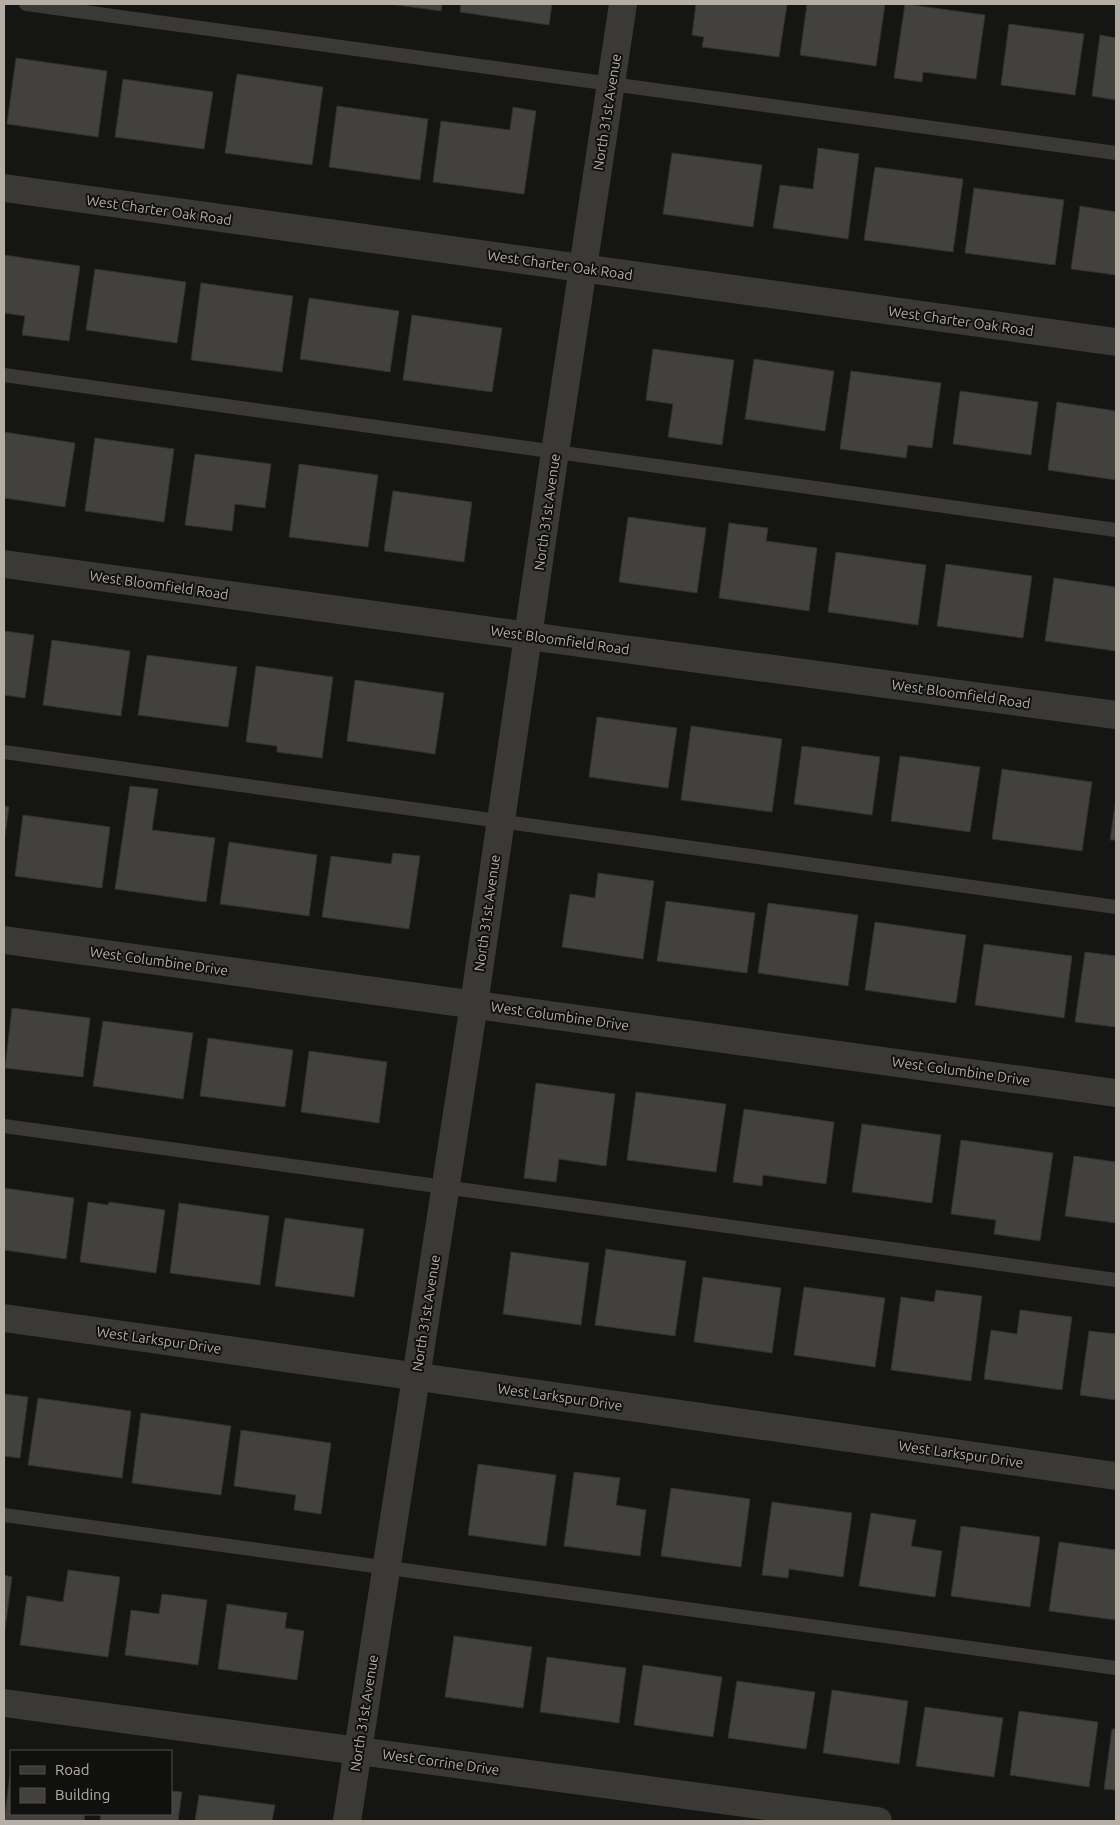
<svg xmlns="http://www.w3.org/2000/svg" width="1120" height="1825" font-family="Ubuntu,sans-serif">
	<style>
		.building { fill: #42413e; stroke: #31312e }
		.lines { fill: none; stroke-linecap: round; stroke-linejoin: round }
		.service { stroke: #3a3935; stroke-width: 14 }
		.minor { stroke: #3a3935; stroke-width: 28 }
		.tertiary { stroke: #3a3935; stroke-width: 28 }
		.labels { text-anchor: middle; stroke-width: 4; stroke-linejoin: round; paint-order: stroke }
		.street-label { font-size: 14px; fill: #b5aea7; stroke: #10100f }
	</style>
	<rect width="100%" height="100%" fill="#151514"/>
	<!-- building -->
	<path class="building" d="M390,4H442L441,11Z
		M461,4H552L549,25L460,12Z
		M696,4H787L779,57L702,47L704,37L692,35Z
		M807,4H885L876,66L800,55Z
		M905,4L985,15L976,79L923,72L922,82L894,78Z
		M1009,24L1084,34L1075,95L1001,85Z
		M1100,35L1116,38V100L1092,96Z
		M16,58L107,71L98,137L7,124Z
		M237,74L323,87L312,165L225,153Z
		M123,79L213,92L204,149L115,137Z
		M337,106L428,119L420,180L329,167Z
		M513,107L536,111L524,194L433,182L441,121L510,130Z
		M818,148L859,154L848,239L773,228L780,185L813,189Z
		M672,153L762,165L753,227L663,214Z
		M875,167L963,179L953,252L864,240Z
		M974,188L1064,200L1055,265L965,253Z
		M1080,206L1116,212V275L1071,269Z
		M4,255L80,266L69,341L22,335L25,316L4,313Z
		M95,269L186,282L177,343L86,330Z
		M201,283L293,296L282,372L191,360Z
		M309,298L399,311L390,372L300,359Z
		M412,315L502,328L492,392L403,380Z
		M653,349L734,360L722,445L668,437L673,404L646,400Z
		M754,359L834,371L825,431L745,419Z
		M851,371L941,383L932,448L908,445L906,458L840,449Z
		M960,391L1038,402L1031,455L953,444Z
		M1057,402L1116,411V480L1048,470Z
		M4,432L75,443L65,507L4,498Z
		M95,438L174,449L164,522L85,511Z
		M195,454L271,464L265,508L235,504L232,531L185,525Z
		M299,464L378,475L368,547L289,537Z
		M393,491L472,502L464,562L384,551Z
		M628,517L706,528L697,593L619,582Z
		M729,523L768,528L766,541L817,548L809,611L719,598Z
		M836,552L926,565L918,625L828,612Z
		M946,564L1032,576L1023,638L937,626Z
		M1054,578L1116,587V651L1045,641Z
		M4,631L34,635L25,698L4,695Z
		M52,640L130,651L121,716L43,705Z
		M147,655L237,667L228,727L138,715Z
		M256,666L333,677L322,758L277,752V746L246,742Z
		M355,680L444,693L435,754L347,741Z
		M597,717L677,728L668,788L589,777Z
		M691,726L782,739L772,812L681,800Z
		M802,746L880,757L872,815L794,804Z
		M900,756L980,767L970,832L891,821Z
		M1002,769L1092,782L1082,851L992,839Z
		M130,786L158,789L152,830L215,838L206,902L115,889Z
		M1116,798V840H1110Z
		M4,806L9,807L4,842Z
		M23,815L110,827L102,888L15,876Z
		M229,842L317,855L309,916L220,904Z
		M393,853L420,856L409,929L322,917L331,856L391,864Z
		M598,873L654,881L643,959L562,947L570,894L595,898Z
		M666,901L755,913L747,973L657,961Z
		M768,903L858,915L848,986L758,973Z
		M875,922L966,935L956,1003L865,990Z
		M984,944L1072,956L1064,1018L975,1005Z
		M1085,952L1116,956V1027L1075,1022Z
		M12,1008L90,1018L83,1077L5,1068Z
		M103,1021L193,1033L183,1099L93,1086Z
		M208,1038L293,1050L285,1107L200,1096Z
		M309,1051L387,1062L379,1123L301,1112Z
		M536,1083L615,1094L606,1166L559,1159L556,1182L524,1178Z
		M636,1092L726,1104L716,1172L627,1160Z
		M744,1109L834,1122L826,1184L763,1175L762,1186L733,1182Z
		M862,1124L941,1135L932,1203L852,1192Z
		M961,1140L1053,1153L1040,1241L994,1234L996,1220L951,1214Z
		M1074,1156L1116,1162V1223L1065,1216Z
		M4,1188L74,1198L66,1259L4,1250Z
		M88,1202L108,1205L109,1202L165,1210L156,1273L80,1262Z
		M179,1203L269,1216L260,1285L170,1273Z
		M285,1218L364,1229L354,1297L275,1286Z
		M606,1249L686,1261L675,1336L595,1325Z
		M511,1252L589,1263L581,1325L503,1314Z
		M703,1277L781,1288L772,1353L694,1342Z
		M804,1287L885,1298L875,1367L794,1355Z
		M936,1290L982,1296L971,1381L891,1370L901,1297L934,1302Z
		M1020,1310L1072,1317L1062,1390L984,1379L991,1330L1017,1334Z
		M1089,1331L1116,1334V1400L1080,1395Z
		M4,1394L28,1397L20,1458L4,1456Z
		M38,1398L131,1411L122,1478L28,1465Z
		M141,1413L231,1426L221,1495L132,1483Z
		M241,1430L331,1443L321,1514L294,1510L296,1495L234,1486Z
		M478,1464L556,1475L546,1546L468,1535Z
		M574,1472L620,1478L616,1505L646,1510L640,1556L564,1546Z
		M671,1488L750,1499L741,1567L661,1556Z
		M772,1502L852,1513L843,1577L789,1569L788,1578L762,1575Z
		M871,1513L916,1520L911,1546L942,1551L935,1597L859,1586Z
		M961,1526L1040,1537L1030,1607L951,1596Z
		M1059,1542L1116,1550V1620L1049,1611Z
		M68,1570L120,1577L108,1657L20,1645L27,1596L63,1602Z
		M4,1575L12,1577L4,1636Z
		M162,1594L207,1600L198,1665L125,1655L131,1610L159,1614Z
		M227,1604L287,1613L285,1628L304,1631L297,1680L218,1669Z
		M454,1636L532,1647L523,1708L445,1697Z
		M547,1657L626,1668L619,1723L540,1712Z
		M643,1665L722,1677L713,1737L634,1725Z
		M737,1681L815,1692L806,1749L728,1738Z
		M832,1690L908,1701L899,1764L823,1753Z
		M925,1707L1003,1718L994,1777L916,1766Z
		M1019,1711L1098,1722L1089,1787L1010,1775Z
		M1112,1729H1116V1790L1104,1789Z
		M11,1767V1814H85L84,1821H4Z
		M171,1791L182,1792L178,1821H100L101,1814H171Z
		M199,1795L275,1805L272,1821H195Z"/>
	<g class="lines">
		<!-- service -->
		<path class="service" d="M26,4L1116,153
			M4,375L1116,530
			M4,752L1116,907
			M4,1126L1116,1280
			M4,1515L1116,1668"/>
		<!-- minor -->
		<path class="minor" d="M4,188L1116,342
			M4,564L587,644L1116,715
			M4,940L1116,1093
			M4,1318L1116,1476
			M4,1703L878,1821"/>
		<!-- tertiary -->
		<path class="tertiary" d="M347,1821L474,1004L555,452L623,4"/>
	</g>
	<g class="labels">
		<!-- street labels -->
		<g class="street-label">
			<text transform="translate(607 112) rotate(-81)" y="5">North 31st Avenue</text>
			<text transform="translate(159 210) rotate(8)" y="5">West Charter Oak Road</text>
			<text transform="translate(560 265) rotate(8)" y="5">West Charter Oak Road</text>
			<text transform="translate(961 321) rotate(8)" y="5">West Charter Oak Road</text>
			<text transform="translate(547 512) rotate(-82)" y="5">North 31st Avenue</text>
			<text transform="translate(159 585) rotate(8)" y="5">West Bloomfield Road</text>
			<text transform="translate(560 640) rotate(8)" y="5">West Bloomfield Road</text>
			<text transform="translate(961 694) rotate(8)" y="5">West Bloomfield Road</text>
			<text transform="translate(487 913) rotate(-82)" y="5">North 31st Avenue</text>
			<text transform="translate(159 961) rotate(8)" y="5">West Columbine Drive</text>
			<text transform="translate(560 1016) rotate(8)" y="5">West Columbine Drive</text>
			<text transform="translate(961 1071) rotate(8)" y="5">West Columbine Drive</text>
			<text transform="translate(426 1313) rotate(-81)" y="5">North 31st Avenue</text>
			<text transform="translate(159 1340) rotate(8)" y="5">West Larkspur Drive</text>
			<text transform="translate(560 1397) rotate(8)" y="5">West Larkspur Drive</text>
			<text transform="translate(961 1454) rotate(8)" y="5">West Larkspur Drive</text>
			<text transform="translate(364 1713) rotate(-81)" y="5">North 31st Avenue</text>
			<text transform="translate(441 1762) rotate(8)" y="5">West Corrine Drive</text>
		</g>
	</g>
	<!-- border -->
	<rect width="1120" height="1825" fill="none" stroke="#b5aea7" stroke-width="10"/>
	<!-- legend -->
	<rect x="10" y="1750" width="162" height="65" fill="#10100f" stroke="#524f4c"/>
	<rect x="20" y="1766" width="25" height="8" fill="#3a3935" stroke="#524f4c"/>
	<text x="55" y="1775" font-size="15" fill="#b5aea7">Road</text>
	<rect x="20" y="1788" width="25" height="15" fill="#42413e" stroke="#524f4c"/>
	<text x="55" y="1800" font-size="15" fill="#b5aea7">Building</text>
</svg>
